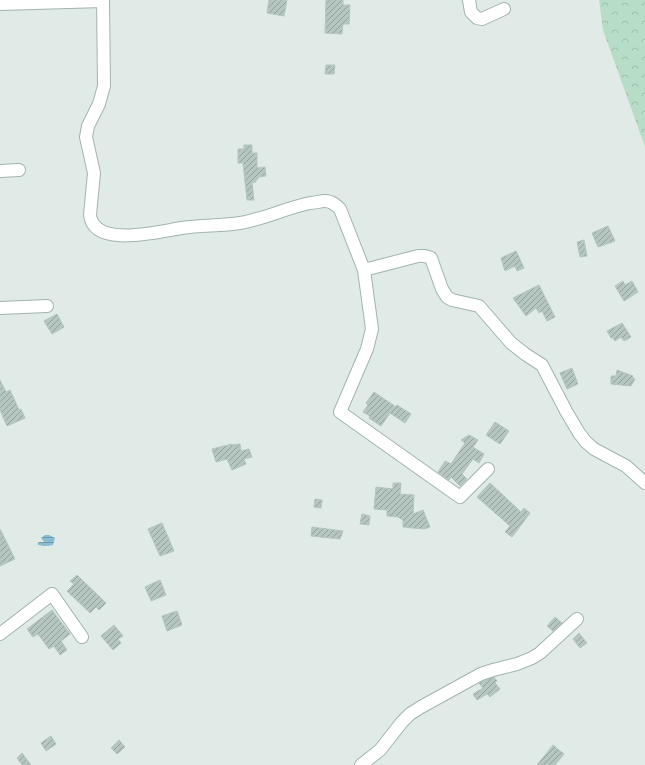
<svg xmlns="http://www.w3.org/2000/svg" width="645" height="765" font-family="'Noto Sans',sans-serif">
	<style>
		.forest { fill: url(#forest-crowns) }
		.water { fill: url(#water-rules) }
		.building { fill: url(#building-hatch); stroke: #b2c5c0 }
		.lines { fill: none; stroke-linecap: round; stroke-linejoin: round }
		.minor-casing { stroke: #a3b3b0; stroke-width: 14 }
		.minor { stroke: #fff; stroke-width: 12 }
	</style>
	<defs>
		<pattern id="forest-crowns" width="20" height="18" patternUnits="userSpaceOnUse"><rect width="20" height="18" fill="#b8ddc7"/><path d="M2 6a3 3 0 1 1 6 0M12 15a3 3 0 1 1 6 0" fill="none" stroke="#9ebfac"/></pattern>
		<pattern id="water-rules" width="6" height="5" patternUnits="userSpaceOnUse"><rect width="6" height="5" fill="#86bdd3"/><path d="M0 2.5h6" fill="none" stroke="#6d9bac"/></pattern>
		<pattern id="building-hatch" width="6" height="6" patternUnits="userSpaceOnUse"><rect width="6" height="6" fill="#b5c6c1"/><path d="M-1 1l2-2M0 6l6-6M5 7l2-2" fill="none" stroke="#93a29e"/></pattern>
	</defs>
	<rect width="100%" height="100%" fill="#e0ebe8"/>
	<!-- forest -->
	<path class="forest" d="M599,0H645V147L603,30Z"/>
	<!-- water -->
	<path class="water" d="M45,535H49L55,538L53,545C48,546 42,547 37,544L39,542H44L41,538Z"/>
	<!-- building -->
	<path class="building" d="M269,0H287L284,16L267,13Z
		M326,0H343V5H350L349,24H343L342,34L325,33Z
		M326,65H335L334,74H325Z
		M244,145H252V153H257V168L265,167L266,176L258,177V179L256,180V182L252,183L254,200H247L243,163H238V149H244Z
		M608,226L615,241L598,247L592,233Z
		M584,240L587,256L580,257L577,242Z
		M516,251L524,268L517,271L515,266L505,271L501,258Z
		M623,281L625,285L632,281L638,292L624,301L615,286Z
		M539,285L555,317L547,321L542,311L539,313L536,308L526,316L513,298Z
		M57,314L64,327L52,334L44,321Z
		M622,323L631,337L624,341L621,337L615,341L613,338H611L607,331Z
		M572,368L578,384L567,389L560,373Z
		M617,370L633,376L632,377L635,379L631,386L611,384V376H616Z
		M0,380L6,392L10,390L19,410L21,409L25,418L7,426L0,410Z
		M374,392L396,407L397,405L411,414L405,423L390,413L381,426L369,418L370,416L363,412L368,405L366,403Z
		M495,422L509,431L500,444L486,435Z
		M469,435L478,440L473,447L484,454L479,463L473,459L462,474L467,479L460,486L451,477L449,480L438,472L445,461L451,464L465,443L461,440Z
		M232,444V445L240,444L241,451L249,449L252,457L244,459L246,464L232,470L227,459L216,462L212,449Z
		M393,483H401L400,494L414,495L413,514L423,510L430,527L424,529L403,527V520L398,517L387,516V510L374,509L376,487L393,489Z
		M490,483L521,512L524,508L530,513L512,537L505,532L510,526L477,497Z
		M315,499L322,500L321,508L314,507Z
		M362,514L370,516L369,525L360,524Z
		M162,523L174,551L160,556L148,529Z
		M312,527L343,531L340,539L311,536Z
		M0,529L15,559L0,566Z
		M77,575L106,603L99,610L96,607L90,613L67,591L74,584L70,581Z
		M160,580L166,595L151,601L145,587Z
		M52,610L70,634L61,641L67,650L60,655L54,646L49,649L38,634L33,637L27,629Z
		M177,611L182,625L167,631L162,616Z
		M555,617L562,623L553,631L547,626Z
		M114,625L123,636L118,639L121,643L113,650L101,636Z
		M579,633L587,643L580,648L573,639Z
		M494,677L497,681L495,683L500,689L490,697L487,694L477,700L473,694L483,688L479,683Z
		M51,736L56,744L46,751L41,743Z
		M119,740L125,747L117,754L111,748Z
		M553,745L564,754L555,765H537Z
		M22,753L31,765H22L17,758Z"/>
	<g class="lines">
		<!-- minor casing -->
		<g class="minor-casing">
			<path id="minor" d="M103,0L104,86L99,104L88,126L86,137L94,173L90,215C94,249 160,231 182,228C201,225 221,226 240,223C264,219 286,208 310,203C315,203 320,201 325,201C332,201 336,205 340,209L364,270L372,329L367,349L340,412L460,497L488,469
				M469,0L471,12L477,18L482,19L504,9
				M0,4L103,1
				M0,171L19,170
				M364,270L418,256H425L431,258L442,289L447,297L452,300L479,306L511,343L525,354L542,365L566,411L579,433L586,442L594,449L626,466L645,483
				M0,308L47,306
				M0,634L52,594L82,637
				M361,765L380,750L402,722L410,714L421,707L481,674L493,670L517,664L532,658L540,653L577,619"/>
		</g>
		<!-- minor -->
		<use href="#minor" class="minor"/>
	</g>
</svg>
